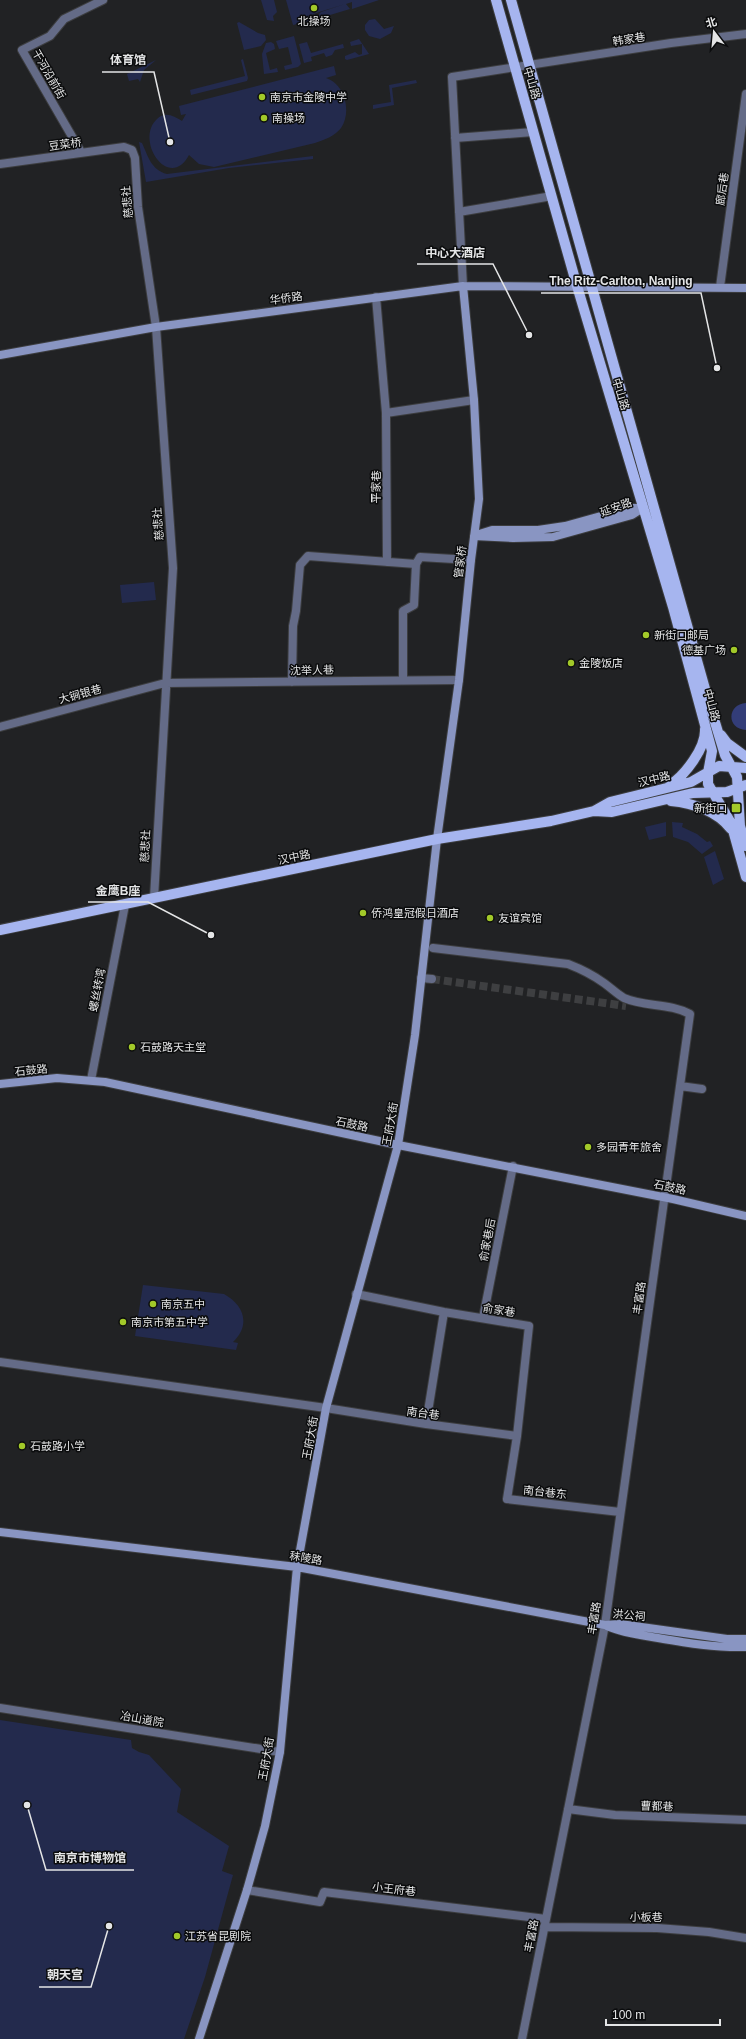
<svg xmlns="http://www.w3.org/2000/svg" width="746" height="2039" font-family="Arial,'Noto Sans SC',sans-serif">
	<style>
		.green { fill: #232a4d }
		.water { fill: #333d78 }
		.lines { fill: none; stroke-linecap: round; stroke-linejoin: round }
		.street-tunnel { stroke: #3e3f41; stroke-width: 8; stroke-dasharray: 8 4; stroke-linecap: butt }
		.street-casing { stroke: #3c3d3f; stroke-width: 10 }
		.secondary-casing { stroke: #3c3d3f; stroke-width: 10 }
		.primary-casing { stroke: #3c3d3f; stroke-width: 12 }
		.street { stroke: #646b87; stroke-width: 8 }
		.secondary { stroke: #8995c2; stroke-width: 8 }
		.primary { stroke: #a6b5ef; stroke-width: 10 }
		.poi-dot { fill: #a2c929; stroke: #0b0c0d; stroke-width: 1.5 }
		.labels { text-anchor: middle; stroke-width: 3; stroke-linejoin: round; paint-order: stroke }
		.poi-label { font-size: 11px; fill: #e4e5e6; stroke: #0b0c0d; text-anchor: start }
		.street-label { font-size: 11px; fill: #e4e5e6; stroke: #0b0c0d }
		.leader { fill: none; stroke: #e4e5e6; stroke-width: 1.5 }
		.callout-dot { fill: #e4e5e6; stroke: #0b0c0d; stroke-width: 1.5 }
		.callout-label { font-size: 12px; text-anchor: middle; font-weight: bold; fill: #e4e5e6; stroke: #0b0c0d; stroke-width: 3; stroke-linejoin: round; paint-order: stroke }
	</style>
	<rect width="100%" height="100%" fill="#212224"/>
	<!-- green -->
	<path class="green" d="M261,0H274L277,12L273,16L274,21L267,20Z
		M286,0H379L352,9V2L346,4L350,9L320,18L319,14L321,12L345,4L297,19L315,14L318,19L293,25Z
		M375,19L384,29L394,26L391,33L380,39L369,36L365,30V25L369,20Z
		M239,22L258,33L265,35L266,40L261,46L244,50L237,23Z
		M294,36L301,64L298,67L285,70L284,66L292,64L288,47L279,49L276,41Z
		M359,39L369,54L347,60L345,59V56L355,52L359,55L362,54V44L351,46L350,42Z
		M271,42L274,44L275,49L266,53L270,70L277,68L278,72L264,74L262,54L266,43Z
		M307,42L311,53L343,44L344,48L335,50L332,55L326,57L324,53L311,57L312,61L304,63L299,44Z
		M243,59L248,78L247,81L191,95L190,90L245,76L241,60Z
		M156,60L144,70L140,82L138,79L129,81L127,74Z
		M334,66L336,75L326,78C345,84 352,112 341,128C335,136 324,140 315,143L214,167L199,164L189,155C169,192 134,140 157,119C165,111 174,116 182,121L186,114L181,115L179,106Z
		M416,80L417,83L392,88L394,105L373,109V105L391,102L389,85Z
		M139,142L142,143C148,156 151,170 167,174L313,156V159L229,168L146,182Z
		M154,582L156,600L122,603L120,585Z
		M666,822V836L649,840L645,827Z
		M672,822L683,823L682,827L697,834L707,842L710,841L713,846L702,854L688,842L673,837Z
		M715,851L724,879L713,885L704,857Z
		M143,1285L224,1294C244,1305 251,1325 233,1342L238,1343L236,1350L135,1336Z
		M0,1720L131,1740L132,1748L139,1752L149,1755L181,1789L177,1812L229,1846L222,1871L233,1875L205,1977L184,2039H0Z"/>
	<!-- water -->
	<path class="water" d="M746,703V730C726,729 727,704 746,703Z"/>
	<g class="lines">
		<!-- street-tunnel -->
		<path class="street-tunnel" d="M432,979L626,1006"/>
		<!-- street casing -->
		<g class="street-casing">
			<path id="street" d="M455,138L533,132
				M81,152L22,50L50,36L64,19L103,0
				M0,164L124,147L132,150L135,158L138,207L156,327L173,568L154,898
				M459,212L552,196
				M463,286L452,77L671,43L746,34
				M720,287L746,94
				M376,297L386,413L474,400
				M386,413L387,562
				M403,680V611L414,605L416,564
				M292,682L293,626L296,611L300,565L308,556L416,564L420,557L471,560
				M0,727L165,683L459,680
				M433,948L568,964C581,969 593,975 604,983C611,988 617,994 624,998C645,1007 670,1003 690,1014L605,1625L522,2039
				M421,978L432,979
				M91,1080L125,905
				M680,1086L702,1089
				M356,1294L444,1312L529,1326L517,1436L507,1499L620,1512
				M483,1318L513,1166
				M0,1362L326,1408L426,1424L517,1436
				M426,1424L444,1312
				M0,1708L280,1752
				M568,1809L615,1815L746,1820
				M247,1890L320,1902L324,1892L546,1919
				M544,1927L657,1928L709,1932L746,1938"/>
		</g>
		<!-- secondary casing -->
		<g class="secondary-casing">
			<path id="secondary" d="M0,355L156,327L463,286L746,288
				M476,535L492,530H538L565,526L630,508H643
				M474,536L513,538L553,537L632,515L643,508
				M0,1084L57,1078L105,1082L398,1145L673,1199L746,1216
				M0,1532L297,1567L605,1625L620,1624L727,1639H746
				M607,1626C623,1633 640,1635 658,1638C687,1643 716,1648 746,1647
				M199,2039L247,1890L265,1826L280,1752L297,1567L326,1408L398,1145L415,1035L437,839L459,680L471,560L479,499L474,400L463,286"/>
		</g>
		<!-- primary casing -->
		<g class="primary-casing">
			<path id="primary" d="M496,0L577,286L673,607L712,751L708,773V784L731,823L746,877
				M511,0L707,696L725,755L737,777L740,826L746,846
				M721,735L727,743L746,757
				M670,785C685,775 706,748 705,729
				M671,801C693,803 717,811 731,829
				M594,811L610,802L691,782L719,766L746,768
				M0,930L437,839L551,821L594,811L612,812L693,793L727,792L746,785"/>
		</g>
		<!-- street -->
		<use href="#street" class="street"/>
		<!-- secondary -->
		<use href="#secondary" class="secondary"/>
		<!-- primary -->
		<use href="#primary" class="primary"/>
	</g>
	<!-- markers -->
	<g class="poi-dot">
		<circle cx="314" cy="8" r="4"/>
		<circle cx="262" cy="97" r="4"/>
		<circle cx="264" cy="118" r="4"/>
		<circle cx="646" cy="635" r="4"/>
		<circle cx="734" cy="650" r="4"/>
		<circle cx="571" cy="663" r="4"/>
		<rect x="731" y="803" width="10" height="10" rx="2"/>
		<circle cx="363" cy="913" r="4"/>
		<circle cx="490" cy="918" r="4"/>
		<circle cx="132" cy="1047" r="4"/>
		<circle cx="588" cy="1147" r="4"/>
		<circle cx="153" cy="1304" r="4"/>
		<circle cx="123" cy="1322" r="4"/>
		<circle cx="22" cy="1446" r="4"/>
		<circle cx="177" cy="1936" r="4"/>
	</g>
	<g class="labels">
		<!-- poi labels -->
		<g class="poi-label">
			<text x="314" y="25" text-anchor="middle">北操场</text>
			<text x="270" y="101">南京市金陵中学</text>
			<text x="272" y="122">南操场</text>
			<text x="654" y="639">新街口邮局</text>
			<text x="726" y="654" text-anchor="end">德基广场</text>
			<text x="579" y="667">金陵饭店</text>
			<text x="727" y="812" text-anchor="end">新街口</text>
			<text x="371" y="917">侨鸿皇冠假日酒店</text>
			<text x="498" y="922">友谊宾馆</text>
			<text x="140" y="1051">石鼓路天主堂</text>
			<text x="596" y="1151">多园青年旅舍</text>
			<text x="161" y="1308">南京五中</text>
			<text x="131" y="1326">南京市第五中学</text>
			<text x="30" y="1450">石鼓路小学</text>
			<text x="185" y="1940">江苏省昆剧院</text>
		</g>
		<!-- street labels -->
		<g class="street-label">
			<text transform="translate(629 39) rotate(-9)" y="4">韩家巷</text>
			<text transform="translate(49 74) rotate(60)" y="4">干河沿前街</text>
			<text transform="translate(532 83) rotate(74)" y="4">中山路</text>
			<text transform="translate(65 144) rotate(-8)" y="4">豆菜桥</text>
			<text transform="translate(722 189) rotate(-82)" y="4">廊后巷</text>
			<text transform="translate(127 202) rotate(-95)" y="4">慈悲社</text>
			<text transform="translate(286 298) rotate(-8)" y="4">华侨路</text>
			<text transform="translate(621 394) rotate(73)" y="4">中山路</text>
			<text transform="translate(376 487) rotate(-90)" y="4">平家巷</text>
			<text transform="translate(616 507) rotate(-20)" y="4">延安路</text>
			<text transform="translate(158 524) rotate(-94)" y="4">慈悲社</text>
			<text transform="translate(460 562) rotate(-83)" y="4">管家桥</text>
			<text transform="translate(312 670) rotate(-1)" y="4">沈举人巷</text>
			<text transform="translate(80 694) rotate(-15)" y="4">大锏银巷</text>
			<text transform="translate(712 705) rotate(75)" y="4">中山路</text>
			<text transform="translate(654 779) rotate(-14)" y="4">汉中路</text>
			<text transform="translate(145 846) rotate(-87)" y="4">慈悲社</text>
			<text transform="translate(294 857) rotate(-12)" y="4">汉中路</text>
			<text transform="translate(97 990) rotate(-79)" y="4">螺丝转湾</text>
			<text transform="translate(31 1070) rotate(-6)" y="4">石鼓路</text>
			<text transform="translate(352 1124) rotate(12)" y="4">石鼓路</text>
			<text transform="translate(390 1124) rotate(-80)" y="4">王府大街</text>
			<text transform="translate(670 1187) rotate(12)" y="4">石鼓路</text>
			<text transform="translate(487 1240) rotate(-79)" y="4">俞家巷后</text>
			<text transform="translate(639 1298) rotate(-82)" y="4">丰富路</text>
			<text transform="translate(499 1310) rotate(9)" y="4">俞家巷</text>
			<text transform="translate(423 1413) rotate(8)" y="4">南台巷</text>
			<text transform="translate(310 1438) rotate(-80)" y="4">王府大街</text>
			<text transform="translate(545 1492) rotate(6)" y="4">南台巷东</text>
			<text transform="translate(306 1558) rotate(9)" y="4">秣陵路</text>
			<text transform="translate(629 1615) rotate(5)" y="4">洪公祠</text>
			<text transform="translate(594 1618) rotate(-81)" y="4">丰富路</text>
			<text transform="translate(142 1719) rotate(10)" y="4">冶山道院</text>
			<text transform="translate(266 1759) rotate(-80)" y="4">王府大街</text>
			<text transform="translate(657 1806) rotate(2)" y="4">曹都巷</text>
			<text transform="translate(394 1889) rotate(7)" y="4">小王府巷</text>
			<text transform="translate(646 1917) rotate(1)" y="4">小板巷</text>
			<text transform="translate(531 1936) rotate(-79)" y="4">丰富路</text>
		</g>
	</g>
	<!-- callouts -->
	<path class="leader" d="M170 142L154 72H102M529 335L493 264H417M717 368L701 293H541M211 935L148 902H88M27 1805L46 1870H134M109 1926L91 1987H39"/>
	<g class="callout-dot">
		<circle cx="170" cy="142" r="4"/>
		<circle cx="529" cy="335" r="4"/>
		<circle cx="717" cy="368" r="4"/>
		<circle cx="211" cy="935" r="4"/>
		<circle cx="27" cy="1805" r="4"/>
		<circle cx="109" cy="1926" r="4"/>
	</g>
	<g class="callout-label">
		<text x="128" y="64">体育馆</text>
		<text x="455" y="257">中心大酒店</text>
		<text x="621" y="285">The Ritz-Carlton, Nanjing</text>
		<text x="118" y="895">金鹰B座</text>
		<text x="90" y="1862">南京市博物馆</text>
		<text x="65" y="1979">朝天宫</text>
	</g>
	<!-- north arrow -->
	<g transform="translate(714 32) rotate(344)" stroke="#0b0c0d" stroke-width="3" paint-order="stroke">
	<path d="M0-3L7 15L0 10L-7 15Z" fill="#e4e5e6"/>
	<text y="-6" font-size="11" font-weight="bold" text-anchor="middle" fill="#e4e5e6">北</text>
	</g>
	<!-- scale -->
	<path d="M606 2019v6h114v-6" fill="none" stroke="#e4e5e6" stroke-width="2"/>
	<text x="612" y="2019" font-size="12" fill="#e4e5e6" stroke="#0b0c0d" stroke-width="3" paint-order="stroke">100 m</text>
</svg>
